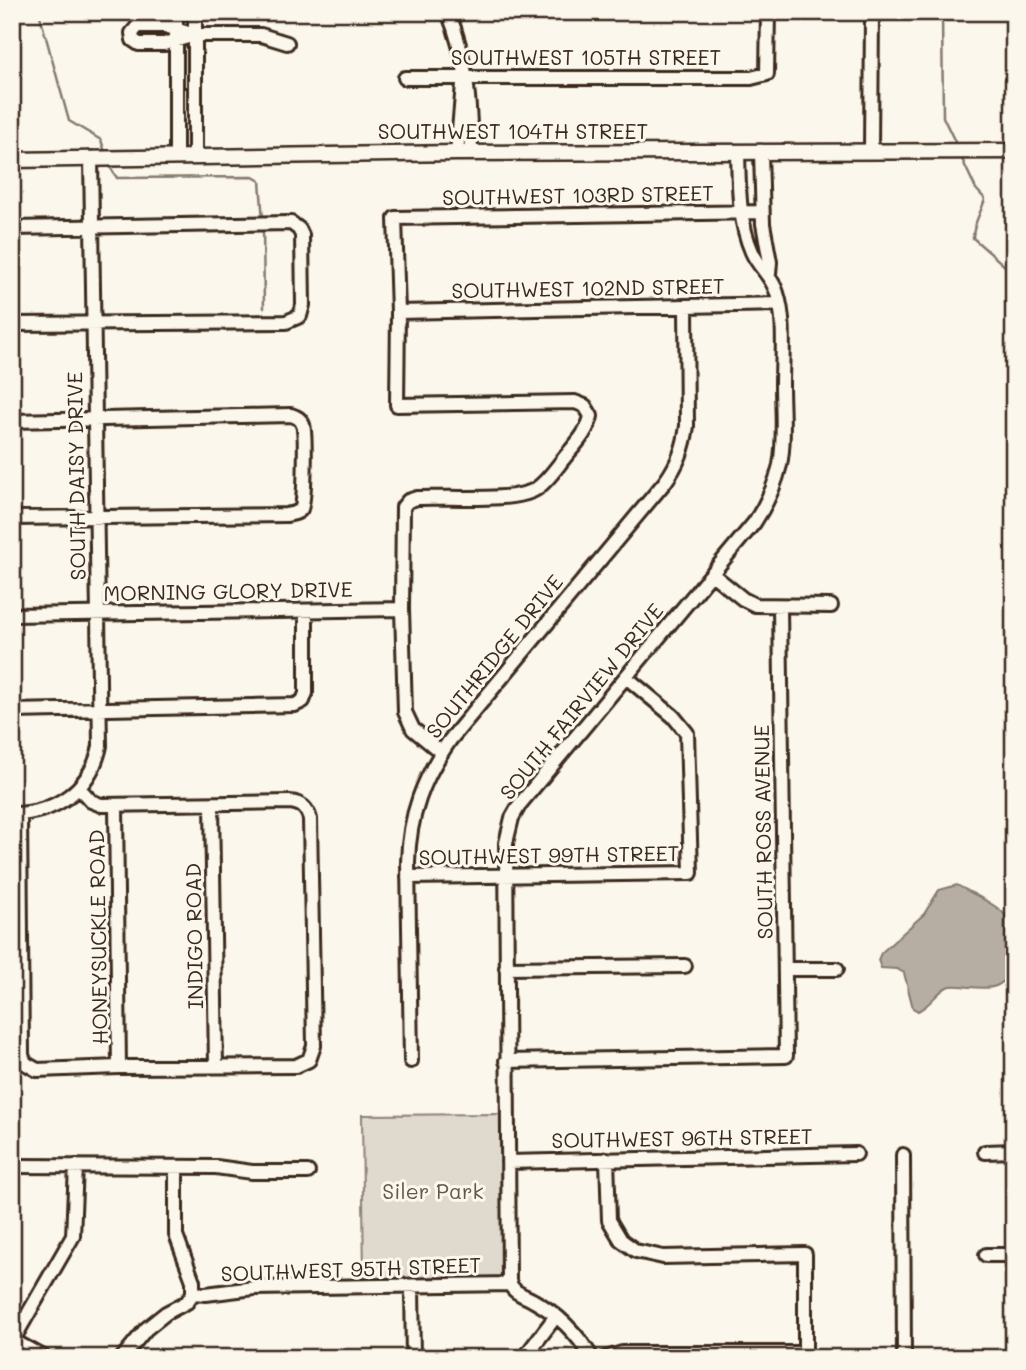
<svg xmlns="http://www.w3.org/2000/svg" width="1026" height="1370" font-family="Mali,sans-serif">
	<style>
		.green { fill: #dfd9ce; stroke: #8d8276; stroke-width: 2 }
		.water { fill: #b6aea2; stroke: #85796d; stroke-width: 2 }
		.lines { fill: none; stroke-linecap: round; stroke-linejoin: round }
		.stream { stroke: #85796d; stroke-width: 2.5 }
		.minor-casing { stroke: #3b2a1e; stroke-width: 18 }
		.major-casing { stroke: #3b2a1e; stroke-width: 19 }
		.minor { stroke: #fbf7ec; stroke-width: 12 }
		.major { stroke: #fbf7ec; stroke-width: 14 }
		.labels { text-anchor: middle; stroke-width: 6; stroke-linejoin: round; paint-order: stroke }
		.street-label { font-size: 21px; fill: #3b2a1e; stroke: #fbf7ec }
		.park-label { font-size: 21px; fill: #64564a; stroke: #fbf7ec }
	</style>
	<rect width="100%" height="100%" fill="#fbf7ec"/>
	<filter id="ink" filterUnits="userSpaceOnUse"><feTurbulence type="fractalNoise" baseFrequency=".0143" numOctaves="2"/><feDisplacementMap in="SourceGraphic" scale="14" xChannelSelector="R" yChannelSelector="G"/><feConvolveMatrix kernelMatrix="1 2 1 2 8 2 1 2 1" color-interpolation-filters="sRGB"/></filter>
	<g filter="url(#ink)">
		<!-- green -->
		<path class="green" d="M501,1114L504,1269L499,1278L364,1280L362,1115Z"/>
		<!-- water -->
		<path class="water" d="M957,885C974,895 1006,907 1013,927C1016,935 1014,946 1014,954C1014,967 1008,981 996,986C981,992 955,982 947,987C936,993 931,1005 918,1011L913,1008L904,973L897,969L881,968L878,960L881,953L924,914L939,890Z"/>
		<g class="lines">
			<!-- stream -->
			<path class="stream" d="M39,12L69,121L101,140L106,155
				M942,12L943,117L957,146
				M960,155L976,189L985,199C981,213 973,223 973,238L1014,274
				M109,165L117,178L253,177L260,181L263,221
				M263,227L264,308"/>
			<!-- minor casing -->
			<g class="minor-casing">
				<path id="minor" d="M176,12V156
					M195,12V155
					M448,12C467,58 470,104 471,153
					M1014,12V27
					M195,35L165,26H138L132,33L133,40L139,44H164L195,35H261L287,43
					M405,78H751L767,74L768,12
					M871,151L872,12
					M761,152L763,224L770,262L769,274
					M457,153L463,84
					M12,228L291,223L299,229L302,235L303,305L300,316L286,322L12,324
					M398,312L779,304
					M12,421L291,415C297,417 301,419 303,425C306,433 305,504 301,509C298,513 292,514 286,515L12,518
					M712,574L743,599L755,605L831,606
					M12,615L402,609
					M12,711L295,705L303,701L306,693V611
					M441,752L413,729L405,712L402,609L403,507L408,501L417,498C444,496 515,503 536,489C547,482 556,468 565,457C575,445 588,432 591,416L585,406L575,402L397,405L398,312L395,218L762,212
					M212,805L216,1066
					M116,806L119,1067
					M12,814C55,814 91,789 100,746L91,158
					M20,814L22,1055L25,1063L37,1070L119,1067L296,1066L309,1060L314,1046L310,819C307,808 301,803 290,802L101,805L91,801L80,789
					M408,877L691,873L687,733L673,716L626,677
					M506,968L685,966
					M786,969H837
					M411,1061L408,862C409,816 423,778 450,740L665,482C678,464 684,448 687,426L686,307
					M506,1061L786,1056L780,606
					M985,1152L1014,1151
					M903,1155L904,1358
					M607,1159L609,1220L621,1240L636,1251L663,1257L805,1254V1358
					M508,1162L856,1154
					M12,1166L216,1167L252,1172H308
					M986,1255H1014
					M412,1286L413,1358
					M193,1293L206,1294L254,1288L510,1284
					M12,1340L45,1358
					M13,1340L73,1236L76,1166
					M122,1358L146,1329L166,1313L187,1302L193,1293V1281L176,1235V1167
					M524,1358L556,1316
					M592,1358C578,1335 558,1314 534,1301C524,1295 512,1293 509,1281L506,843L512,818L520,804L754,523C766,505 775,486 780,465C785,439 782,410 782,384C782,355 786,321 777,293C772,276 759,268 752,252C738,220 739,186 738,152
					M606,1358L622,1353H805"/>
			</g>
			<!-- major casing -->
			<g class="major-casing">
				<path id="major" d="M12,160L457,153L1014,151"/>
			</g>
			<!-- minor -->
			<use href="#minor" class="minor"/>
			<!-- major -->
			<use href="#major" class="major"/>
		</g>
	</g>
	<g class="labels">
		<!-- street labels -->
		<g class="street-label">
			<text x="586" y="65">SOUTHWEST 105TH STREET</text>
			<text x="513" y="139">SOUTHWEST 104TH STREET</text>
			<text transform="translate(578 196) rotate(-1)" y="7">SOUTHWEST 103RD STREET</text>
			<text transform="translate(588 289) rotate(-1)" y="7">SOUTHWEST 102ND STREET</text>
			<text transform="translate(77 476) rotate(-91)" y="7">SOUTH DAISY DRIVE</text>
			<text transform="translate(228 592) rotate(-1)" y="7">MORNING GLORY DRIVE</text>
			<text transform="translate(495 657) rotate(-51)" y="7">SOUTHRIDGE DRIVE</text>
			<text transform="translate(582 702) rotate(-51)" y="7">SOUTH FAIRVIEW DRIVE</text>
			<text transform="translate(764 832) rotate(-91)" y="7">SOUTH ROSS AVENUE</text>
			<text transform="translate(549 856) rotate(-1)" y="7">SOUTHWEST 99TH STREET</text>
			<text transform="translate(195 936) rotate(-91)" y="7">INDIGO ROAD</text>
			<text transform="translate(99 937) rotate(-91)" y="7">HONEYSUCKLE ROAD</text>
			<text transform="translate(682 1139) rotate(-1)" y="7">SOUTHWEST 96TH STREET</text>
			<text transform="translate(351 1270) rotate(-2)" y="7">SOUTHWEST 95TH STREET</text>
		</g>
		<!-- park labels -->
		<g class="park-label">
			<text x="433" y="1199">Siler Park</text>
		</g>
	</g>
	<!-- margin -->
	<rect width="1026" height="1370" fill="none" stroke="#fbf7ec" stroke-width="42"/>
	<rect x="21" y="21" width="984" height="1328" fill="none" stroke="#3b2a1e" stroke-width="2.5" filter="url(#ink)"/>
</svg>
